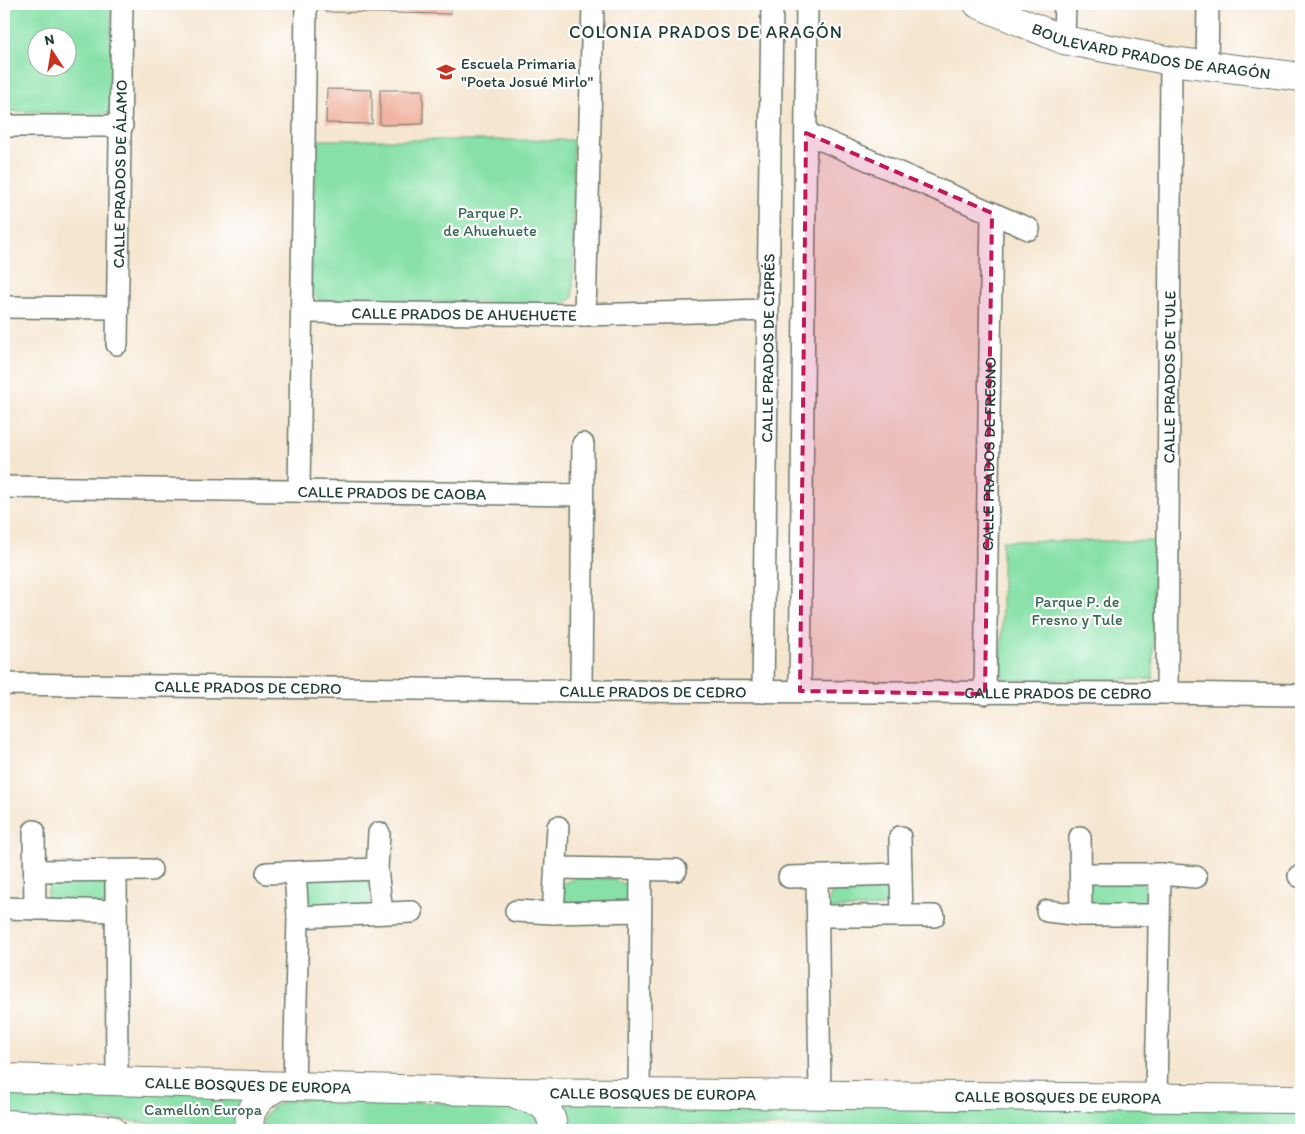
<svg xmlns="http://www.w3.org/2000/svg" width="1305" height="1134" font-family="Itim,sans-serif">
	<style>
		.green { fill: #87e1a7; stroke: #538f6e; fill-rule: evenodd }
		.building { fill: #efaf9b }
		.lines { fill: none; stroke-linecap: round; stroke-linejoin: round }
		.street-casing { stroke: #6a786b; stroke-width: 24 }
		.secondary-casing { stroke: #6a786b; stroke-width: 30 }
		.street { stroke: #fff; stroke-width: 21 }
		.secondary { stroke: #fff; stroke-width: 28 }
		.marked { fill: #c2185b; fill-opacity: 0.2; stroke: #c2185b; stroke-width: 4; stroke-dasharray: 10 6; stroke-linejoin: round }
		.labels { text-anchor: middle; stroke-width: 4.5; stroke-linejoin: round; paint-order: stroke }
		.street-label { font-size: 16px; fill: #1f3d34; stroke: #fff }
		.poi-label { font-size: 16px; fill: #1f3d34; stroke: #fff; text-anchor: start }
		.park-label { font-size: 16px; fill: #396651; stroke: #fff }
		.neighbourhood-label { font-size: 18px; letter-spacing: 1px; fill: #1f3d34; stroke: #fff }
	</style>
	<rect width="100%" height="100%" fill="#fff"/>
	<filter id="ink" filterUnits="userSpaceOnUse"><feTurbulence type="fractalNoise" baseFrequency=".02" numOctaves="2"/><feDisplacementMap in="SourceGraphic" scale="10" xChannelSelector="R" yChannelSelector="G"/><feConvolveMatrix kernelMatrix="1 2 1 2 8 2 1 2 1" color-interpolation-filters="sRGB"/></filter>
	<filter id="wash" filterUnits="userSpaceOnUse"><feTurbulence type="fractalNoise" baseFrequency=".0096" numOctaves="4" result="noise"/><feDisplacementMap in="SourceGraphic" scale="20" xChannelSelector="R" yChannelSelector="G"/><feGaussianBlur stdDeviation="1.12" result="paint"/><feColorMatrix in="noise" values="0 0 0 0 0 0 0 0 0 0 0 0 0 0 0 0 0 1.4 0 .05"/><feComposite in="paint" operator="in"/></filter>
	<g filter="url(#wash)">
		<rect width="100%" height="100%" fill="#f5e6d0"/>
		<!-- green -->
		<path class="green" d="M4,4H111V114L4,111ZM38,38H68V68H38Z
			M317,140H573V298L563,304L319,300L310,291Z
			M1002,541H1153V679L1002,680Z
			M350,875L369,882L370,906L307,908L305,877Z
			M583,876L614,880L633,887L635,896L627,906L590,908L564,901L563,883Z
			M106,879V905L45,903L50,880Z
			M1150,882V906L1087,908V883Z
			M889,887L892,894L883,907L828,909L832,889Z
			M4,1083L257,1089L238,1130H201L121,1120L4,1119Z
			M555,1096L1301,1102V1127L645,1126L609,1130H563Z
			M321,1098L534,1107L540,1130H260C267,1097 292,1100 321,1098Z"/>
		<g id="blocks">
			<!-- building -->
			<path class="building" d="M325,4H451V14L325,12Z
				M327,89L372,90V124L326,123Z
				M380,90H423V124L380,125Z"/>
		</g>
	</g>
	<g filter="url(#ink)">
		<use href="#blocks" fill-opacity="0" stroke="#6a786b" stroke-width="1"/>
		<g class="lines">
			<!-- street casing -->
			<g class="street-casing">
				<g id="street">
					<path d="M1064,40L1065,4"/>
					<path d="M1207,65L1208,4"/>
					<path d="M4,126H122"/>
					<path d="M806,133L1029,229"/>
					<path d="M4,307L116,308"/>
					<path id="s1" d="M302,312L585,315L767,310"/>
					<path d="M585,315L593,4"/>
					<path id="s2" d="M117,344L122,4"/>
					<path id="s3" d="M4,487L582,495"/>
					<path d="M299,490L306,4"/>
					<path id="s4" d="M4,684L581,691L1167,693L1301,695"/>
					<path d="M581,691L583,444"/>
					<path d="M800,691L807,4"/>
					<path id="s5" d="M763,692L772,4"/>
					<path id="s6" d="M1167,693L1171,61"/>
					<path id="s7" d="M985,694L992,213"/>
					<path d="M34,831L35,909"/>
					<path d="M379,833L377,869L382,913"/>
					<path d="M900,837L902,915"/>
					<path d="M1080,837L1081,915"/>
					<path d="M556,868L676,870"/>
					<path d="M35,871L151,870"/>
					<path d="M116,872L117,1080"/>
					<path d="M267,873L377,869"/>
					<path d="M1082,874H1160L1196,877"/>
					<path d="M1299,876H1301"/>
					<path d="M789,877L901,874"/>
					<path d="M817,878L820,1094"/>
					<path d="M4,908L116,911"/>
					<path d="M516,911L553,913L640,911"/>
					<path d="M1047,911L1081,915H1159"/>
					<path d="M553,913L558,827"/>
					<path d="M818,916H934"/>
					<path d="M298,917L412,912"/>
					<path d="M294,1086L298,917L295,873"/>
					<path d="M639,1093L641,870"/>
					<path d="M1156,1097L1160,874"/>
				</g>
			</g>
			<!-- secondary casing -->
			<g class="secondary-casing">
				<g id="secondary">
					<path id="s8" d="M978,4L1064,40L1171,61L1301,77"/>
					<path id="s9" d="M4,1078L506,1092L1301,1099"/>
					<path d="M518,1095C539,1101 552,1106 553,1130"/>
					<path d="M4,1124L112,1130"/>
					<path d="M250,1130C246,1108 262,1095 279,1086"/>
				</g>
			</g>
			<!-- street -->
			<use href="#street" class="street"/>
			<!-- secondary -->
			<use href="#secondary" class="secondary"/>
		</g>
	</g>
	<!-- marked area -->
	<path class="marked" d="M806,133L992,213L985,694L800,691Z"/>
	<!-- icons -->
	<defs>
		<g id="school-bare" transform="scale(1.5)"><path d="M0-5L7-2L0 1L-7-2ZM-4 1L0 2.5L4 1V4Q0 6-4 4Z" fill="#c8321e" stroke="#fff" stroke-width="2.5" paint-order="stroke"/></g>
	</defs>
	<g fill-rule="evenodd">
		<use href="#school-bare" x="446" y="72"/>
	</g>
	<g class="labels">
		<!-- street labels -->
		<g class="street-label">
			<text dy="6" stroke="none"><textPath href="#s8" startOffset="181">BOULEVARD PRADOS DE ARAGÓN</textPath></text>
			<text dy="6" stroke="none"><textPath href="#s2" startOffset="170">CALLE PRADOS DE ÁLAMO</textPath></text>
			<text dy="6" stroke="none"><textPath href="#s1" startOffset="162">CALLE PRADOS DE AHUEHUETE</textPath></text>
			<text dy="6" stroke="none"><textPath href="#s5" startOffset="344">CALLE PRADOS DE CIPRÉS</textPath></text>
			<text dy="6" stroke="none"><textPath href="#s6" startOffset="316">CALLE PRADOS DE TULE</textPath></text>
			<text dy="6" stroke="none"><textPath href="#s7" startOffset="240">CALLE PRADOS DE FRESNO</textPath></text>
			<text dy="6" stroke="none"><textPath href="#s3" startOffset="388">CALLE PRADOS DE CAOBA</textPath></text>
			<text dy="6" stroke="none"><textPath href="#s4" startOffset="244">CALLE PRADOS DE CEDRO</textPath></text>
			<text dy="6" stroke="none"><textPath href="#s4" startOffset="649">CALLE PRADOS DE CEDRO</textPath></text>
			<text dy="6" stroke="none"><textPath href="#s4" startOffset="1054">CALLE PRADOS DE CEDRO</textPath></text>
			<text dy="6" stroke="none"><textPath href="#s9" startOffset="244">CALLE BOSQUES DE EUROPA</textPath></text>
			<text dy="6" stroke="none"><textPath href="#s9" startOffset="649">CALLE BOSQUES DE EUROPA</textPath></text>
			<text dy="6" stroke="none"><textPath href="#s9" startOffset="1054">CALLE BOSQUES DE EUROPA</textPath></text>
		</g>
		<!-- poi labels -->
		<g class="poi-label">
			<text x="461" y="69">Escuela Primaria<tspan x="461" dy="18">"Poeta Josué Mirlo"</tspan></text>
		</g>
		<!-- park labels -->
		<g class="park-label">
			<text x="490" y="218">Parque P.<tspan x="490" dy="18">de Ahuehuete</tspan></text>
			<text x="1077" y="607">Parque P. de<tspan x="1077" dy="18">Fresno y Tule</tspan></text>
			<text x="203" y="1115">Camellón Europa</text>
		</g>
		<!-- neighbourhood labels -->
		<g class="neighbourhood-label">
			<text x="706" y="38">COLONIA PRADOS DE ARAGÓN</text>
		</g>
	</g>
	<!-- margin -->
	<rect width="1305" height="1134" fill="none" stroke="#fff" stroke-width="20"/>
	<!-- north arrow -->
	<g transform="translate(52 52) rotate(348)"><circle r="24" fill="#ffffff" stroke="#a5b1ae"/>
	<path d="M0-4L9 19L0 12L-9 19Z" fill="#c8321e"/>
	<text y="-8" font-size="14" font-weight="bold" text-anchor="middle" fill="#1f3d34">N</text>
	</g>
</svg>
